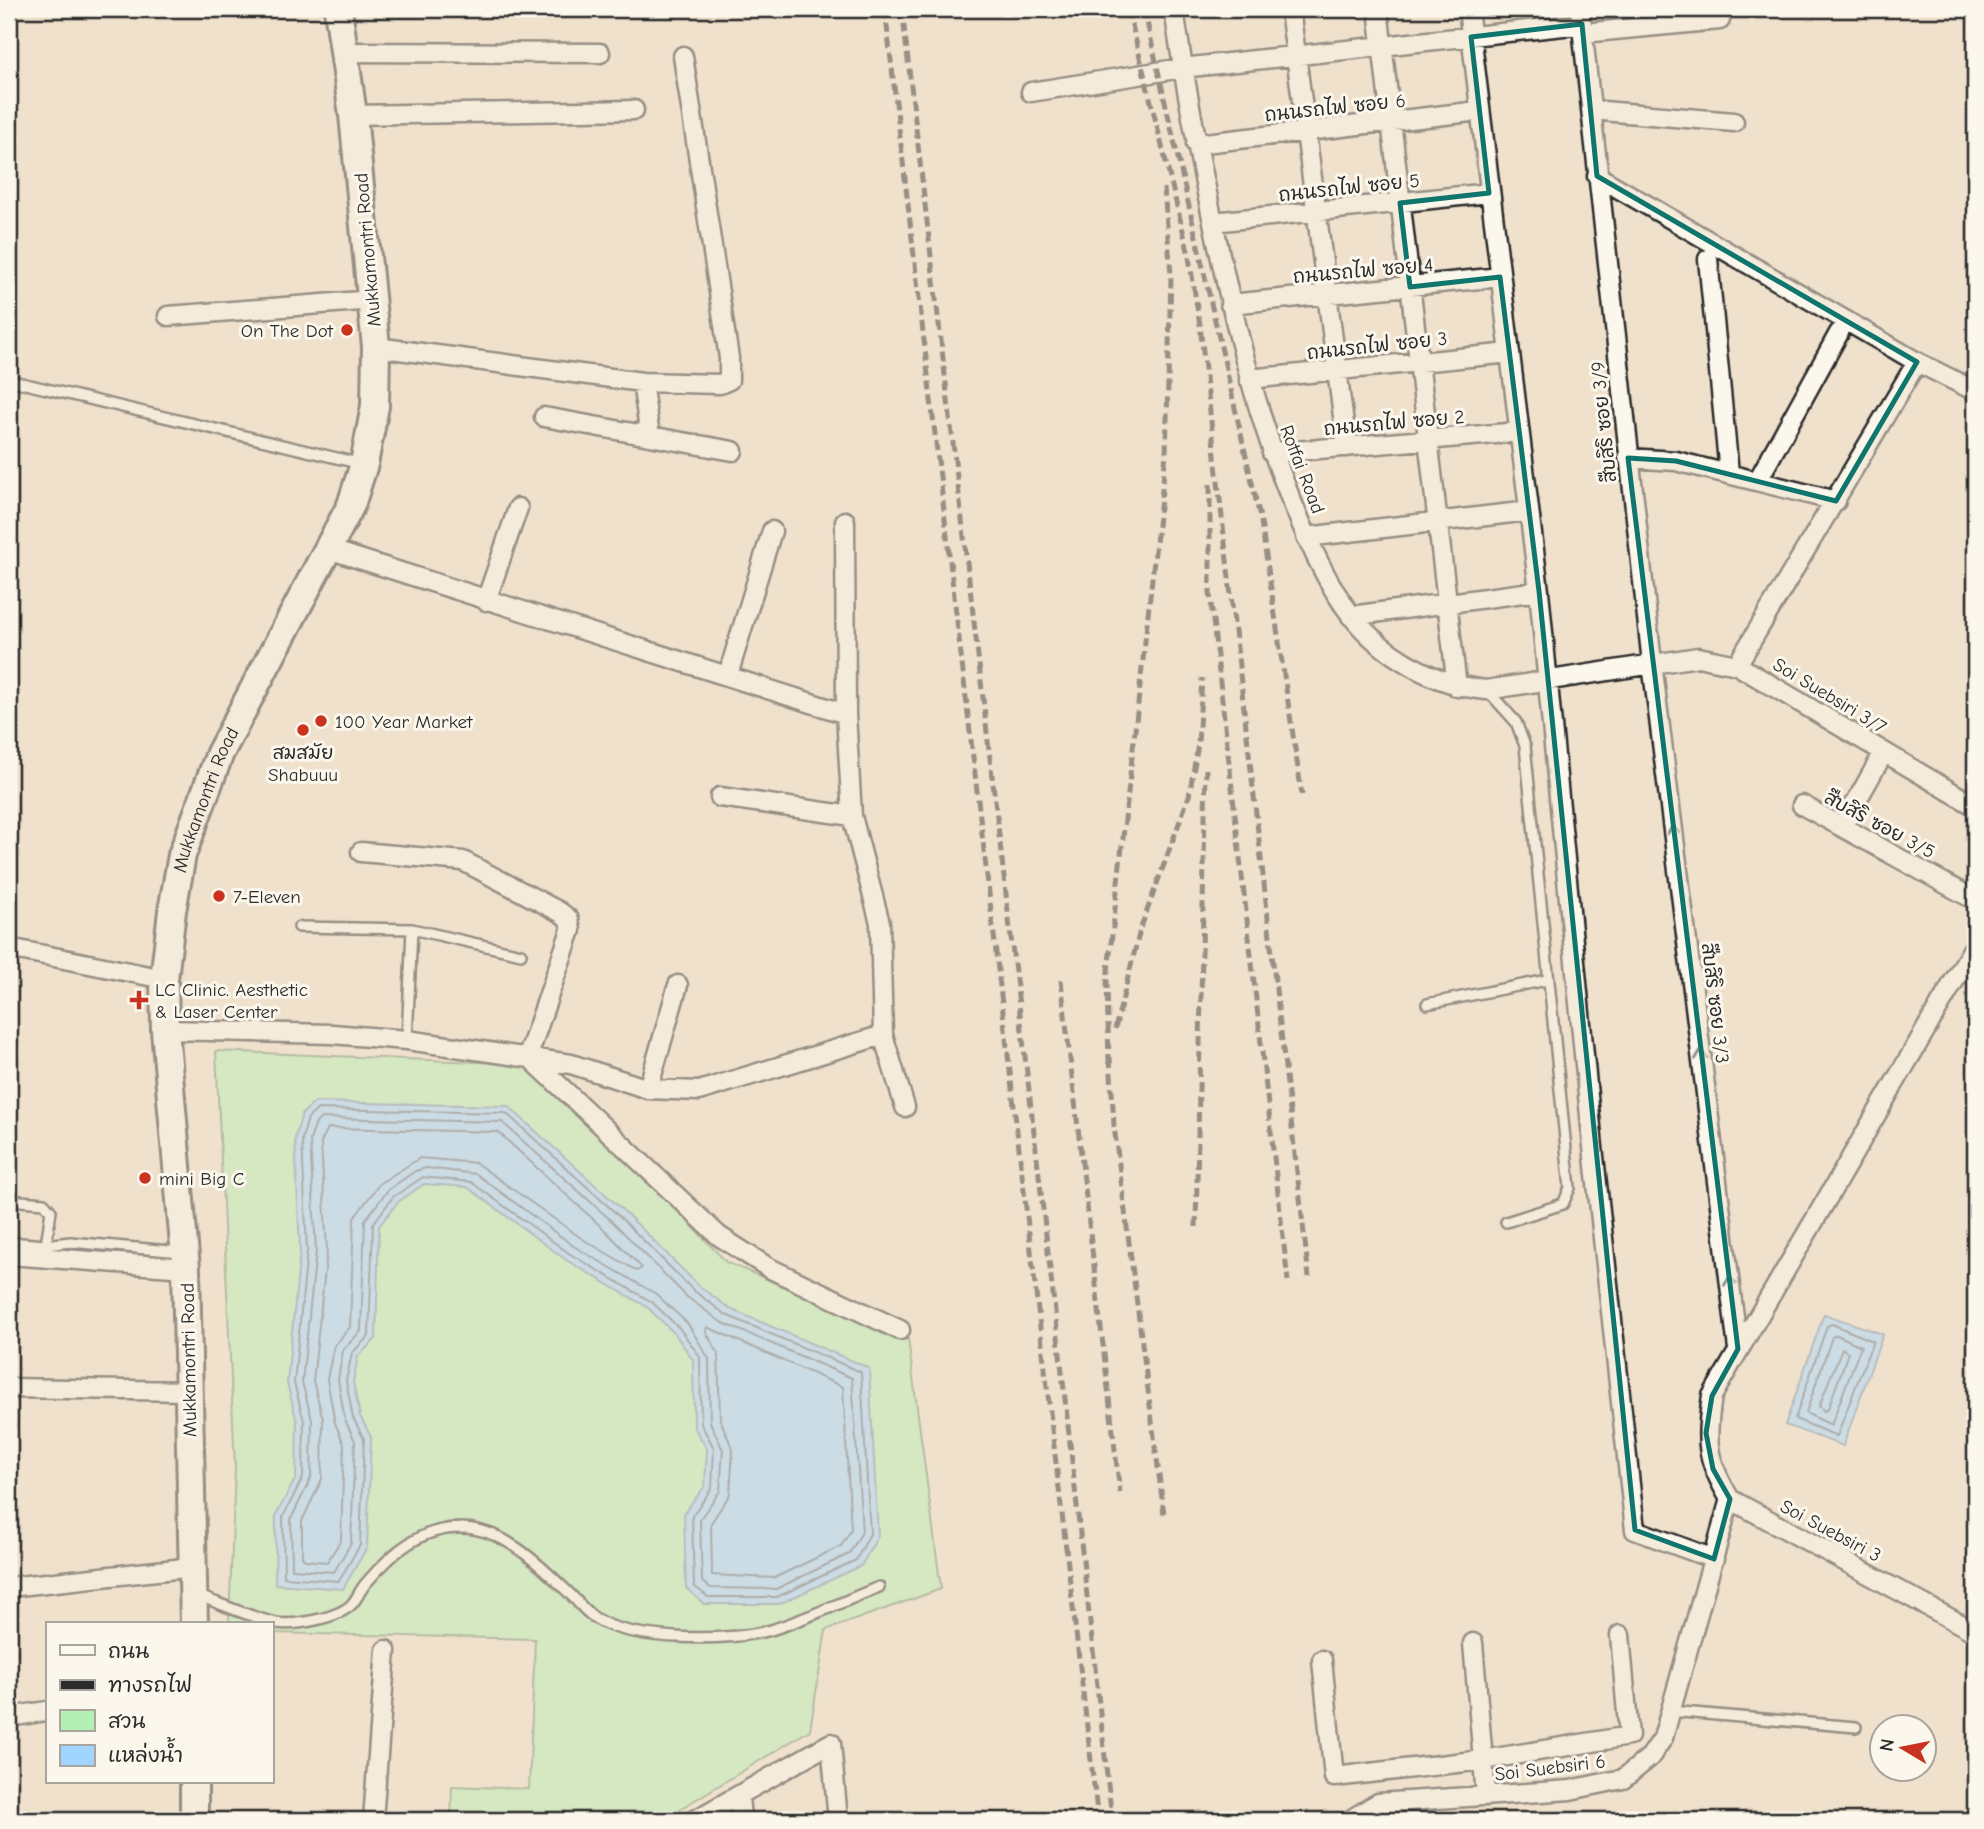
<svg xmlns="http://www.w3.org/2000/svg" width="1984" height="1829" font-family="'Comic Neue','Playpen Sans Thai',sans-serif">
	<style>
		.green { fill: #b4efb4; stroke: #708d70; stroke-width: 2 }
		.water { fill: #a1d4ff; stroke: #7290aa; stroke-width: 2 }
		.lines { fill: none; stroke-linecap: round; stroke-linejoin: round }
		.shore { stroke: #5a6f80; stroke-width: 2 }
		.service-casing { stroke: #2b2b2b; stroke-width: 14 }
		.minor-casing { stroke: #2b2b2b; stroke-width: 23 }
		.secondary-casing { stroke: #2b2b2b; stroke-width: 32 }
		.service { stroke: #fbf7ec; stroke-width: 9 }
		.minor { stroke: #fbf7ec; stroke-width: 18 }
		.secondary { stroke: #fbf7ec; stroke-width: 26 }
		.rail { stroke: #2b2b2b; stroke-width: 5; stroke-dasharray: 10 5; stroke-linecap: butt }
		.oneway { stroke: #93918c }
		.marked { fill: none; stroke: #0f766e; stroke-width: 5; stroke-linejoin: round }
		.poi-dot { fill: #c8321e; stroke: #fbf7ec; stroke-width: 2.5 }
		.labels { text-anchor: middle; stroke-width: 6; stroke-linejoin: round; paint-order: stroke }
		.street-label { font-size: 19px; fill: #2b2b2b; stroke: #fbf7ec }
		.poi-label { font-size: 19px; fill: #2b2b2b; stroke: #fbf7ec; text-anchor: start }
	</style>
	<rect width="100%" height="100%" fill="#f0e1cd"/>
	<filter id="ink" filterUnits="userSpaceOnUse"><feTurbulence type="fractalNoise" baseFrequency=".0143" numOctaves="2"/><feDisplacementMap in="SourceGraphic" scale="14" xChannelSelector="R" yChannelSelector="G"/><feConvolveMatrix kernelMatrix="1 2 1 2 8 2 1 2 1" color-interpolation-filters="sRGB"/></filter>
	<g filter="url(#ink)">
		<!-- green -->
		<path class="green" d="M216,1051L524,1064L633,1163L726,1262L908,1339L941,1589L826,1630L810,1730L662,1820H451L452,1786L529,1789L535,1639L271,1633V1624H229L235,1467Z"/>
		<!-- water -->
		<path class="water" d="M315,1102L508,1106L625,1212L698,1285L730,1309L869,1368L878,1536L861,1566L779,1604H704L686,1588L684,1513L705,1486L707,1449L694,1427L693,1360L675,1334L647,1307L566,1260L467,1187L424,1184L398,1202L379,1226L376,1339L358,1356L353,1382L360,1416L371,1437L367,1547L343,1589L275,1584L276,1515L296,1478L297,1422L287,1383L300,1251L295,1138L302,1114Z
			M1824,1314L1883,1334L1843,1446L1785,1425Z"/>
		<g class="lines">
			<!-- shore -->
			<path class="shore" d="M318,1109L506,1113L620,1217L693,1290L726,1315L861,1372L870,1534L856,1560L777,1597H708L694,1586L692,1516L712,1488L714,1448L701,1424L700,1357L680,1329L652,1302L570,1254L471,1182L423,1177L393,1197L373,1224L369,1336L352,1353L346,1381L353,1418L364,1439L360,1545L339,1581L284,1577L283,1517L303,1477L304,1421L294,1383L307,1251L302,1139L308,1118Z
				M321,1118L502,1122L614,1223L687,1297L721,1322L852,1378L862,1532L849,1554L776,1589L711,1588L702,1582L700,1519L720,1491L723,1450L710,1422L709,1359L688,1324L656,1294L575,1247L476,1174L426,1168L415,1171L388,1190L365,1220L361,1331L343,1350L338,1380L345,1420L355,1441L351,1543L334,1572L292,1569L291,1519L311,1478L312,1420L302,1382L316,1251L310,1140L316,1123Z
				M328,1128L498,1132L606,1231L642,1268L637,1271L581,1238L476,1163L420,1158L380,1183L354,1218L350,1327L334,1346L327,1379L335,1423L344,1444L341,1540L327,1562L305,1560L302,1557V1521L322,1479L323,1419L313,1381L327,1251L321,1142Z
				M1832,1324L1873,1341L1837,1436L1795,1419L1827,1326Z
				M707,1327L843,1387L851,1530L841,1546L774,1578L712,1575L711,1523L730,1494L733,1450L720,1419L718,1353L706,1332Z
				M1837,1335L1861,1346L1831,1425L1806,1413L1832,1337Z
				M1842,1348L1848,1353L1828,1409L1824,1411L1819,1406Z"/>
			<!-- service casing -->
			<g class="service-casing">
				<path id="service" d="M9,380L362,464
					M1487,690L1516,722L1525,746L1570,1188L1563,1204L1506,1222
					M299,927L412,929L521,954
					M1427,1004L1547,980
					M407,1040L412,929
					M9,1200L44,1203L51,1211L46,1245
					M9,1242L46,1245L70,1242L181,1252
					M196,1595C222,1604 249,1617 276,1623C295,1626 339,1618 352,1604C358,1597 361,1588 367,1582C392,1553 420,1528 460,1528C503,1527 541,1566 571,1595C579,1603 588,1615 598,1620C635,1641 730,1642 771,1630C807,1619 844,1601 879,1587
					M1670,1711L1856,1727"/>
			</g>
			<!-- minor casing -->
			<g class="minor-casing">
				<path id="minor" d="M1174,9C1184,81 1198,151 1213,222C1233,316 1254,408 1290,497C1307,537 1324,580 1351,615C1382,655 1435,685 1486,690L1698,657L1737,665L1975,806
					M1290,9L1347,447
					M1378,9L1457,687
					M1468,9L1539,591L1593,1147L1635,1530L1714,1559
					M1580,9L1652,663L1738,1349
					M1583,33L1720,20
					M342,52L600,53
					M1031,92L1182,68L1582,24
					M1591,110L1734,122
					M353,115L634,110
					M1196,144L1479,111
					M1597,176L1917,362L1975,391
					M1213,222L1489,193
					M1708,259L1729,473
					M1230,304L1500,277
					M168,316L373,300
					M376,347L642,382L720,384L729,380V358L683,56
					M1249,379L1510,353
					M642,382L650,436
					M544,417L733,451
					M1272,453L1519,432
					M1628,458L1676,461L1836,501
					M1758,480L1839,333
					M845,521L846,714L852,816L880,923L883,1035L905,1107
					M1306,537L1529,511
					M328,549L846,714
					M486,601L518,508
					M1351,616L1539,591
					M1737,665L1917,362
					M728,675L772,531
					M720,797L852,816
					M1802,805L1975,900
					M1842,827L1884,752
					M361,852L463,861L560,912L569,919L571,930L528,1056L719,1236L769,1268L900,1330
					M1975,945L1712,1396C1705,1442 1706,1459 1730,1499L1975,1632
					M9,948L164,979
					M165,1030L332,1034L407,1040L571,1064L648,1089L699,1091L883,1035
					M648,1089L678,985
					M9,1255L186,1268
					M9,1388L187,1391
					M9,1587L194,1567
					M1473,1643L1486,1796
					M1322,1660L1334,1777L1483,1760L1629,1736L1620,1635
					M9,1717L47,1711
					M739,1795L741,1820
					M373,1820L386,1650
					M695,1820L831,1743L838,1820
					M1350,1820L1378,1803L1570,1790L1623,1779L1650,1757L1663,1738L1730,1499"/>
			</g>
			<!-- secondary casing -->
			<g class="secondary-casing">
				<g id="secondary">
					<path id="s1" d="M194,1624L186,1268L165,1030L164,979L172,911L182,855L220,753L351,505L364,464L375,406L376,347L353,115L338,9"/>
					<path d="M194,1782V1820"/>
				</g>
			</g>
			<!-- service -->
			<use href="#service" class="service"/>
			<!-- minor -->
			<use href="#minor" class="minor"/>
			<!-- secondary -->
			<use href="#secondary" class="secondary"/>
			<!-- rail -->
			<path class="rail" d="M885,9L1098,1820
				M902,9L1060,1354L1112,1820
				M1128,9L1188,251L1200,325L1309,1277
				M1144,9L1261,522L1302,795
				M1210,484V594L1288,1281
				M1061,980L1120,1493
				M1115,1029L1140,930L1189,796L1198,744L1202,678
				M1110,1057L1114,1126L1164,1514
				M1109,1064L1107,980L1166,454L1171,275L1164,188
				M1196,1227L1206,769"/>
		</g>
		<!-- one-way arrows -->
		<defs><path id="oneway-chevron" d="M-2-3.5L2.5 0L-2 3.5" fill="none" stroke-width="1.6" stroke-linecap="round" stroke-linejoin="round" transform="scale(1.75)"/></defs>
		<g class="oneway">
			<use href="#oneway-chevron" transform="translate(1673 830) rotate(-97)"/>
			<use href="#oneway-chevron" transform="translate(1701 1055) rotate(-97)"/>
			<use href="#oneway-chevron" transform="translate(1730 1281) rotate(-97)"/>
		</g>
	</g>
	<!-- marked area -->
	<path d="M0 0H1984V1829H0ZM1582,24L1597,176L1917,362L1836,501L1676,461L1628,458L1738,1349L1712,1396L1706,1433L1713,1469L1730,1499L1714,1559L1635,1530L1539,591L1500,277L1410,287L1400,203L1489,193L1471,37Z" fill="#f0e1cd" fill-opacity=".55" fill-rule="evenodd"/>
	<path class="marked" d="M1582,24L1597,176L1917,362L1836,501L1676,461L1628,458L1738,1349L1712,1396L1706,1433L1713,1469L1730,1499L1714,1559L1635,1530L1539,591L1500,277L1410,287L1400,203L1489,193L1471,37Z"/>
	<!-- markers -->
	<g class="poi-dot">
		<circle cx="347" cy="330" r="7"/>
		<circle cx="321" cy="721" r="7"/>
		<circle cx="303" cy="730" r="7"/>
		<circle cx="219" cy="896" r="7"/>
		<path d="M135.5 989.5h7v7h7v7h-7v7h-7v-7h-7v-7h7z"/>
		<circle cx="145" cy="1178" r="7"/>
	</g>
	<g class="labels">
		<!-- street labels -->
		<g class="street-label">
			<text transform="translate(1335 107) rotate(-6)" y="7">ถนนรถไฟ ซอย 6</text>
			<text transform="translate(1349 187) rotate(-6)" y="7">ถนนรถไฟ ซอย 5</text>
			<text transform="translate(367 250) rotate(-95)" y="7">Mukkamontri Road</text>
			<text transform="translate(1363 270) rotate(-5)" y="7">ถนนรถไฟ ซอย 4</text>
			<text transform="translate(1377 345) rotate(-6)" y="7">ถนนรถไฟ ซอย 3</text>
			<text transform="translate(1394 422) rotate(-5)" y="7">ถนนรถไฟ ซอย 2</text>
			<text transform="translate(1603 422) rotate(-96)" y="7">สืบสิริ ซอย 3/9</text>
			<text transform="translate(1303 469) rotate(69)" y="7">Rotfai Road</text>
			<text transform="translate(1830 695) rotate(31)" y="7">Soi Suebsiri 3/7</text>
			<text dy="7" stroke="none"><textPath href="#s1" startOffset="831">Mukkamontri Road</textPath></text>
			<text transform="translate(1880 824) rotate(28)" y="7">สืบสิริ ซอย 3/5</text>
			<text transform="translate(1716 1003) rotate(83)" y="7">สืบสิริ ซอย 3/3</text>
			<text transform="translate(188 1360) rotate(-91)" y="7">Mukkamontri Road</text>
			<text transform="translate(1831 1530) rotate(28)" y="7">Soi Suebsiri 3</text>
			<text transform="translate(1550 1767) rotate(-7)" y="7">Soi Suebsiri 6</text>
		</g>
		<!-- poi labels -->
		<g class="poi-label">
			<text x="333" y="337" text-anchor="end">On The Dot</text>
			<text x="335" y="728">100 Year Market</text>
			<text x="303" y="759" text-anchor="middle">สมสมัย<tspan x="303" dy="22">Shabuuu</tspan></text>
			<text x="233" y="903">7-Eleven</text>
			<text x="155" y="996">LC Clinic. Aesthetic<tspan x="155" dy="22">&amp; Laser Center</tspan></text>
			<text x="159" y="1185">mini Big C</text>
		</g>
	</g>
	<!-- margin -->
	<rect width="1984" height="1829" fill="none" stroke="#fbf7ec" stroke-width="35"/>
	<rect x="18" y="18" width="1949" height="1794" fill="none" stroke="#2b2b2b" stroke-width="2.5" filter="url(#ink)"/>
	<!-- legend -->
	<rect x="46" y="1622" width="228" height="161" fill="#fbf7ec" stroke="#a8a59f" stroke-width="2"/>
	<rect x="60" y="1645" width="35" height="10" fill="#fbf7ec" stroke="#a8a59f" stroke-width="2"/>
	<text x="108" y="1658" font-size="21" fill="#2b2b2b">ถนน</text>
	<rect x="60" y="1680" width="35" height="10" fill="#2b2b2b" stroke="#a8a59f" stroke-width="2"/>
	<text x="108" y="1692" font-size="21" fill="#2b2b2b">ทางรถไฟ</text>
	<rect x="60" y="1710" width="35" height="21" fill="#b4efb4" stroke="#a8a59f" stroke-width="2"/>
	<text x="108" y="1728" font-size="21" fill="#2b2b2b">สวน</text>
	<rect x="60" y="1745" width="35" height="21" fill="#a1d4ff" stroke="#a8a59f" stroke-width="2"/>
	<text x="108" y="1762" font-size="21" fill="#2b2b2b">แหล่งน้ำ</text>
	<!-- north arrow -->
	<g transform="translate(1903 1748) rotate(280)"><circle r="33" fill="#fbf7ec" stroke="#a8a59f" stroke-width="2"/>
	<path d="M0-5L12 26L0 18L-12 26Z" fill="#c8321e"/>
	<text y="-10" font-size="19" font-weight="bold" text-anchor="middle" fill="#2b2b2b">N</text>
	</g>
</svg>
